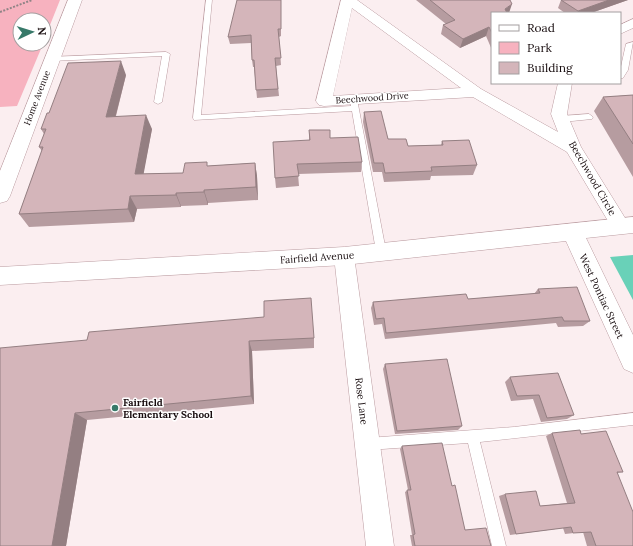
<svg xmlns="http://www.w3.org/2000/svg" width="633" height="546" font-family="Lora,serif">
	<style>
		.green { fill: #f7b2bf }
		.water { fill: #69d1b8 }
		.lines { fill: none; stroke-linecap: round; stroke-linejoin: round }
		.lane-casing { stroke: #bb9ca1; stroke-width: 1 }
		.street-casing { stroke: #bb9ca1; stroke-width: 1 }
		.secondary-casing { stroke: #bb9ca1; stroke-width: 1 }
		.path { stroke: #908486; stroke-width: 2; stroke-dasharray: 2 1.5; stroke-linecap: butt }
		.lane { fill: #fff; fill-rule: evenodd }
		.street { fill: #fff; fill-rule: evenodd }
		.secondary { fill: #fff; fill-rule: evenodd }
		.wall { fill: #b69ca0 }
		.shaded-wall { fill: #947f82 }
		.building { fill: #d4b5ba; stroke: #947f82 }
		.poi-dot { fill: #377969; stroke: #fff; stroke-width: 1.5 }
		.labels { text-anchor: middle; stroke-width: 3; stroke-linejoin: round; paint-order: stroke }
		.far-street-label { font-size: 9px; fill: #180d0f; stroke: #fff }
		.street-label { font-size: 10px; fill: #180d0f; stroke: #fff }
		.poi-label { font-size: 10px; font-weight: bold; fill: #180d0f; stroke: #fff; text-anchor: start }
	</style>
	<rect width="100%" height="100%" fill="#fbeef0"/>
	<!-- green -->
	<path class="green" d="M0,0H60L44,40V20H20V44H43L17,106L0,107Z"/>
	<!-- water -->
	<path class="water" d="M633,255V300L610,257Z"/>
	<g class="lines">
		<!-- lane casing -->
		<g class="lane-casing">
			<path id="lane" d="M206,0H212L201,115L351,106V99H357L386,251L384,254H378L376,251L352,111L194,120L193,118Z
				M633,42L628,70L623,78H620V71L626,44Z
				M166,52L170,54L162,102L158,104L154,102L162,56L51,61L47,59L51,57Z
				M589,114L593,117L592,119L562,122L558,119L562,116Z
				M633,413V425L480,442L506,546H492L468,443L368,450L364,448L362,444L364,440L368,438L514,427Z"/>
		</g>
		<!-- street casing -->
		<g class="street-casing">
			<path id="street" d="M341,0H357L481,89L558,132L551,114L558,83H572L567,114L581,147L630,226L628,231L621,233L614,231L567,152L473,97L324,106L319,105L316,101ZM352,8L461,88L333,96Z
				M633,19V28L620,34V25Z
				M344,248L351,250L354,256L394,546H366L334,256L337,250Z"/>
		</g>
		<!-- secondary casing -->
		<g class="secondary-casing">
			<path id="secondary" d="M68,0H82L10,196L7,201L0,203V171Z
				M633,217V233L586,238L633,335V373L624,369L566,241L344,265L0,285V267L344,247Z"/>
		</g>
		<!-- path -->
		<path class="path" d="M0,12L32,0"/>
		<!-- lane -->
		<use href="#lane" class="lane"/>
		<!-- street -->
		<use href="#street" class="street"/>
		<!-- secondary -->
		<use href="#secondary" class="secondary"/>
	</g>
	<!-- wall -->
	<path class="wall" d="M281,0V36L279,37L281,65L276,66L279,96L257,98L254,67H253L252,60L251,43L230,44L228,37Z
		M416,0H510L492,13V50L486,36L460,48L441,34L443,25L446,24Z
		M561,0H628L591,13H565L558,8Z
		M126,75L116,116L152,129L143,174L183,173L208,166L255,163L257,176L258,200L208,203V205L181,206V207L137,209L134,222L29,227L19,214L42,151L39,147L44,134L41,129L49,113Z
		M633,95V177L594,111L603,97Z
		M364,112L388,139L408,146L441,145L442,141L477,165L473,175L431,176L430,180L384,182L382,172H373L363,122Z
		M309,130L330,138L362,162L361,172L298,174L299,186L276,188L275,178L309,140Z
		M538,289L590,321L583,326L558,327L556,323L385,339L382,324L374,325L371,308L373,302L468,299L534,294Z
		M314,338V348L252,351L254,404L87,420L66,546H0L87,340Z
		M385,364L462,426L458,430L395,434L383,369Z
		M510,377L574,415L567,419L541,422L533,399L511,401L505,382Z
		M552,433L581,434L623,472L617,473L633,546H587L583,532L565,534L563,528L510,535L499,496L505,494L540,506L567,503L546,436Z
		M402,446L452,486L465,530L491,546H412L410,535H412L405,492L408,490L400,449Z"/>
	<!-- shaded-wall -->
	<path class="shaded-wall" d="M609,0H628L591,13H577L578,11Z
		M512,4L509,13H504L505,9Z
		M489,27L486,36L460,48L463,39Z
		M121,61L126,75L112,130L106,117Z
		M146,115L152,129L141,188L135,174Z
		M255,163L257,176L258,200L256,187Z
		M204,190L208,203V205L204,192Z
		M176,193L181,206V207L176,195Z
		M130,196L137,209L134,222L128,209Z
		M249,341L252,351L254,404L251,396Z
		M75,413L87,420L66,546H52Z"/>
	<!-- building -->
	<path class="building" d="M237,0H281V29H278L281,58H275L278,89L256,90L254,60H252L251,35L228,37Z
		M430,0H510L512,4L505,9L507,13H492V33L489,27L463,39L443,25L455,20Z
		M561,0H609L578,11Z
		M121,61L106,117L146,115L135,174L183,173L185,163L207,162V166L255,163L256,187L204,190V192L176,193V195L130,196L128,209L19,214L43,147H39L46,129H41L47,113H49L68,63Z
		M633,95V144L603,97Z
		M381,111L388,139H406L408,146L443,145L442,141L469,140L477,165L431,167L432,171L385,173L383,163H374L364,112Z
		M309,130H330V138L358,137L362,162L297,164L299,176L275,178L273,142L310,140Z
		M577,287L590,321H564L562,317L386,333L384,318L376,319L373,302L466,294L468,299L540,293L538,289Z
		M311,298L314,338L249,341L251,396L75,413L52,546H0V348L87,340L89,332L264,317V301Z
		M447,359L462,426L397,431L385,364Z
		M558,373L574,415L547,418L539,395L517,396L510,377Z
		M580,430L581,434L606,431L623,472H617L633,512V546H596L591,532L573,533L571,527L516,534L505,494L536,491L540,506L575,503L552,433Z
		M442,443L452,486L455,485L465,530L486,528L491,546H415L413,535L415,534L407,490H411L402,446Z"/>
	<!-- markers -->
	<circle class="poi-dot" cx="115" cy="408" r="4"/>
	<g class="labels">
		<!-- far-street labels -->
		<g class="far-street-label">
			<text transform="translate(37 98) rotate(-69)" y="3">Home Avenue</text>
			<text transform="translate(372 98) rotate(-4)" y="3">Beechwood Drive</text>
		</g>
		<!-- street labels -->
		<g class="street-label">
			<text transform="translate(593 178) rotate(60)" y="4">Beechwood Circle</text>
			<text transform="translate(317 257) rotate(-4)" y="4">Fairfield Avenue</text>
			<text transform="translate(602 296) rotate(65)" y="4">West Pontiac Street</text>
			<text transform="translate(362 401) rotate(83)" y="4">Rose Lane</text>
		</g>
		<!-- poi labels -->
		<g class="poi-label">
			<text x="123" y="406">Fairfield<tspan x="123" dy="12">Elementary School</tspan></text>
		</g>
	</g>
	<!-- legend -->
	<rect x="491" y="12" width="130" height="72" fill="#ffffff" stroke="#a39e9f"/>
	<rect x="499" y="25" width="20" height="6" fill="#ffffff" stroke="#a39e9f"/>
	<text x="527" y="32" font-size="12" fill="#180d0f">Road</text>
	<rect x="499" y="42" width="20" height="12" fill="#f7b2bf" stroke="#a39e9f"/>
	<text x="527" y="52" font-size="12" fill="#180d0f">Park</text>
	<rect x="499" y="62" width="20" height="12" fill="#d4b5ba" stroke="#a39e9f"/>
	<text x="527" y="72" font-size="12" fill="#180d0f">Building</text>
	<!-- north arrow -->
	<g transform="translate(32 32) rotate(86)"><circle r="19" fill="#ffffff" stroke="#a39e9f"/>
	<path d="M0-3L7 15L0 10L-7 15Z" fill="#377969"/>
	<text y="-6" font-size="11" font-weight="bold" text-anchor="middle" fill="#180d0f">N</text>
	</g>
</svg>
